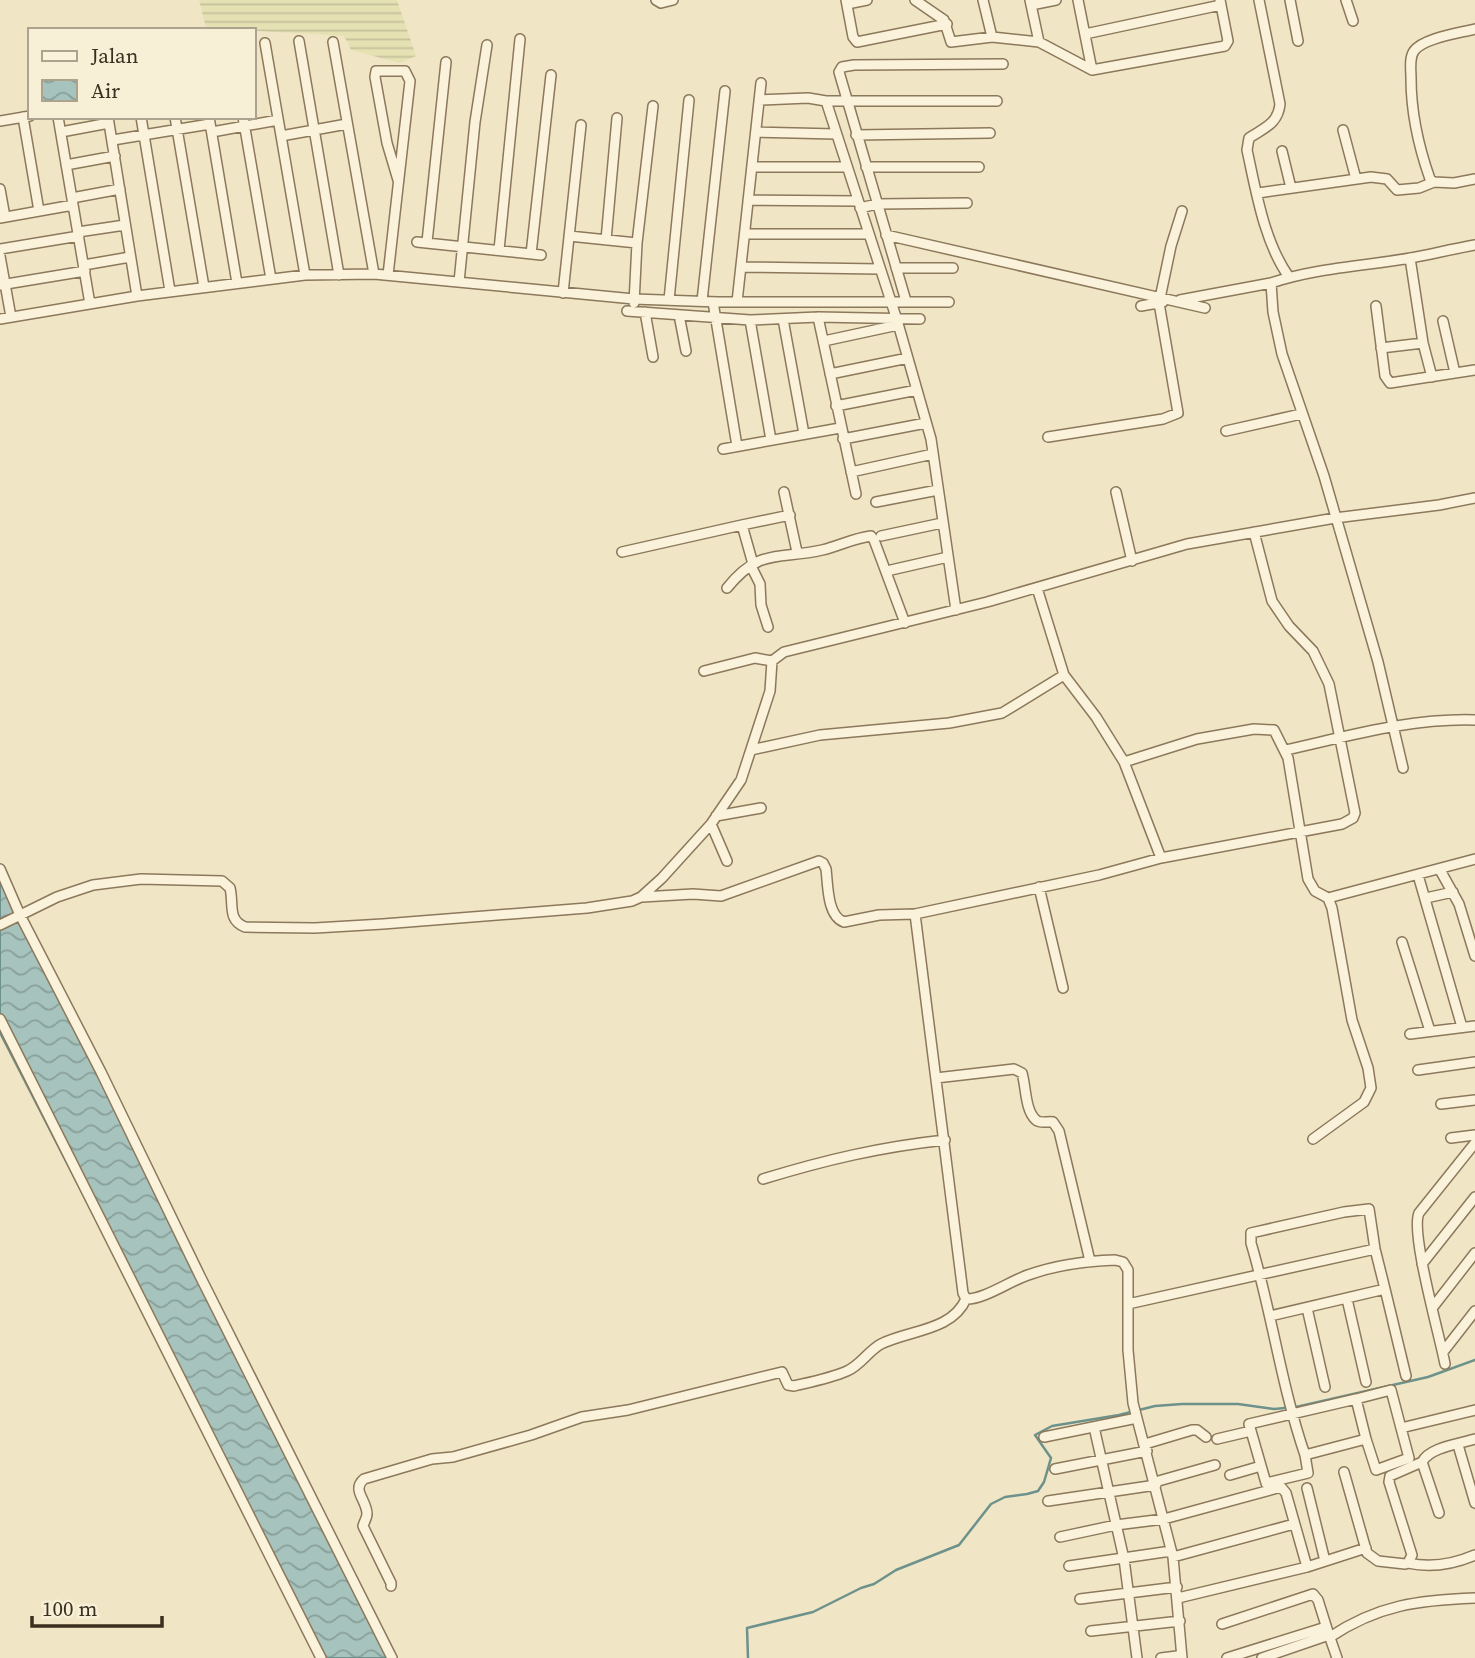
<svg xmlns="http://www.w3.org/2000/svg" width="1475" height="1658" font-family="'Source Serif 4',serif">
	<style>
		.farmland { fill: url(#farmland-rules) }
		.water { fill: url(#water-waves); stroke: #6d928b; stroke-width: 2 }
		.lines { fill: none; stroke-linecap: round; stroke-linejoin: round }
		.stream { stroke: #6d928b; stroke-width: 2.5 }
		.minor-casing { stroke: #8c785b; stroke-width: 12 }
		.minor { stroke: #faf2da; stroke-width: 9 }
	</style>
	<defs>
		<pattern id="farmland-rules" width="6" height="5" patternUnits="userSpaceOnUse" patternTransform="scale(1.75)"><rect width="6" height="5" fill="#e5e1b3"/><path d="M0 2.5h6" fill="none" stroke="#c5c19a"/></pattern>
		<pattern id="water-waves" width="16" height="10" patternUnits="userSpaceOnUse" patternTransform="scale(1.75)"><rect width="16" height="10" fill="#a7c3bd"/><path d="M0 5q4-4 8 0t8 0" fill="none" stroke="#899f99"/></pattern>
	</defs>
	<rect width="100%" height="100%" fill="#f0e6c6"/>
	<!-- farmland -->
	<path class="farmland" d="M199,0H397L416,56L400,63L351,50L344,36L206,28Z"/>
	<!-- water -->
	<path class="water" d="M0,870L391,1658H321L0,1033Z"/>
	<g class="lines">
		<!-- stream -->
		<path class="stream" d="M748,1658L747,1628L813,1612L861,1588L874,1584L896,1570L959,1545L991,1504L1005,1497L1027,1494L1038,1491L1044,1482L1051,1458L1035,1435L1052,1426L1119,1415L1155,1406L1182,1404H1238L1274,1409L1296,1407L1428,1377L1475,1360"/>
		<!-- minor casing -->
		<g class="minor-casing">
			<path id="minor" d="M656,0L661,3L673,0
				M846,0L853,37L857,42L947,24
				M915,0L944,20L951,42L992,37L1039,42L1092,70
				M983,0L992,37
				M1030,0L1039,42
				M1078,0L1092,70L1225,46L1228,41L1220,0
				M1259,0L1280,104C1278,124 1264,128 1249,138L1247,150C1256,191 1264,242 1289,277
				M1290,0L1298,41
				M1346,0L1353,21
				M847,4L867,0
				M1031,5L1056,0
				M1475,29C1460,33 1423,38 1414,51C1409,58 1411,70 1411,78C1411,114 1418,145 1430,179L1434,182L1454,183L1475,179
				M1085,34L1221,5
				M299,41L339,275
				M333,42L374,274
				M265,43L305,275
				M759,100L808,98L826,101L897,320L931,439L956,610
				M826,101H997
				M23,117L39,211
				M58,117L90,304
				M108,117L137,296L305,275L374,274L634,299L718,302H949
				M141,117L170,291
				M175,117L204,287
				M209,117L237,283
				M243,117L271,279
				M0,121L30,116
				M1343,130L1356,179
				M61,132L109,123
				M212,132L278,120
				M756,132L836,134
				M856,135L990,133
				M281,136L347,124
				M113,140L210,124
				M1282,151L1291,188
				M66,165L115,156
				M752,167H847
				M866,167H979
				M0,189L5,217
				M1258,193L1371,177L1387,179L1397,190L1419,188L1434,182
				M72,198L120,189
				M748,200L858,201
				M860,208L877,204L967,203
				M0,218L73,205
				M78,232L125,225
				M745,234H869
				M886,235L1205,308
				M569,236L637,243
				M606,240L617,118
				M417,242L541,255
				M427,242L446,62
				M0,249L79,236
				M499,250L520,39
				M531,254L551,75
				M0,256L11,317
				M1410,258L1423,343L1432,377
				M84,265L130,257
				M741,267L880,269
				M896,268H953
				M388,275L410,81L405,71H376L375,77L387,143L398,180
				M459,282L475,122L487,45
				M0,285L85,271
				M563,293L581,125
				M669,300L689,100
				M1180,300L1271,283
				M702,301L725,91
				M906,301L839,72L842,67L854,65L1003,64
				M713,302L737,446
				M737,302L761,83
				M634,303L637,243L653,106
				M1141,306L1163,302
				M1376,306L1385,376L1390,383L1475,370
				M627,311L750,320L818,317L920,319
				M645,312L653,357
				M679,315L686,351
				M818,317L856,494
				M0,319L137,296
				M783,319L804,434
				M750,320L771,440
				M1443,321L1455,373
				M824,341L898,325
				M1381,348L1423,343
				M830,374L908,358
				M836,406L917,390
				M1226,431L1301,414
				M1048,437L1163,419L1178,413L1159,303L1171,246L1182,211
				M843,439L926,423
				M723,449L840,428
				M851,472L933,454
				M784,492L797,552
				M1116,492L1132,561
				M876,502L938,490
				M742,525L790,515
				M881,536L942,523
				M622,552L742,525L753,564
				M751,566L760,584L761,605L768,627
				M891,570L948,557
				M727,588C760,547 779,560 822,550C839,546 854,538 871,536L874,540L905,623
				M1037,588L1064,675L1096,717L1124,762L1197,739L1254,729L1274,730L1288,758L1308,879L1315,891L1328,898L1332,908L1352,1020L1368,1068L1371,1088L1364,1102L1313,1139
				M704,671L755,658L772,661
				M751,750L820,735L949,723L1002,713L1064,675
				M1286,750C1349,736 1410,718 1475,720
				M1124,762L1161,858
				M1403,768L1378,662L1324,476L1282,354L1273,312L1271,283C1316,268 1364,266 1411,258C1432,254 1453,249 1475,245
				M716,816L761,808
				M711,824L727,861
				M0,869L20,915L101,1072L200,1276L392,1658
				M1440,870L1459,904L1475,956
				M1418,875L1462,1027
				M1039,887L1063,988
				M642,897L693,894L721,896L819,861L823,863L826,869C828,885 827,916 844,922L879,915L915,914
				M1328,898L1475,859
				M1426,898L1453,892
				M0,925L57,897L93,885L141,879L222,881L230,888C234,904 227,920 245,927L315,928L383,924L587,908L632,901L641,897L662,878L711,824L741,780L770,691L772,661L784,652L987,602L1187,544L1335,518L1439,505L1475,498
				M1402,942L1430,1031
				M0,1019L321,1658
				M1410,1034L1475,1026
				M1418,1070L1475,1062
				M936,1078L1014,1069L1022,1073C1026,1086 1025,1111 1036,1120C1040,1124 1048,1121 1053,1122L1059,1131L1090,1261
				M1441,1104L1475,1100
				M1451,1138L1475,1135
				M763,1179C825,1160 880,1147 945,1140
				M1422,1264L1475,1197
				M1347,1299L1366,1382
				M1128,1304L1375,1249
				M1433,1307L1475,1253
				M1307,1308L1325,1387
				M1270,1316L1385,1289L1406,1376
				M1443,1352L1475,1311
				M1445,1364C1440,1337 1410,1232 1419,1213L1475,1143
				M1356,1399L1391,1390L1401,1428
				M1094,1427L1124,1559L1137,1658
				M1044,1437L1137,1418
				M1217,1439L1251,1431
				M1366,1439L1376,1470L1409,1458L1401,1428L1475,1410
				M1145,1444L1192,1430H1197L1206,1437
				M1458,1445L1475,1503
				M1305,1455L1308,1473L1266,1483L1249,1424L1356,1399L1366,1439L1305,1455C1281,1385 1272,1313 1251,1243V1233L1344,1212L1369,1209L1375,1249L1385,1289
				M1055,1469L1147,1451
				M1344,1472L1367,1553L1378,1561L1405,1564L1408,1563L1412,1555L1389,1482L1390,1476L1422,1462
				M1230,1475L1261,1466
				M1155,1482L1215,1465
				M1307,1488L1325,1561
				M1048,1501L1156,1485
				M1439,1513L1422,1462C1430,1447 1459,1444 1475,1439
				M1060,1537L1116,1525L1164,1519L1281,1487L1286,1493L1307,1567
				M1173,1557L1294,1524
				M1408,1563C1430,1568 1454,1564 1475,1555
				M1069,1566L1171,1551
				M391,1586V1583L363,1526C364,1522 367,1518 367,1514C367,1500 351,1490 364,1479L432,1459L453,1457L531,1435L582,1417L628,1410L782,1372L788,1385L794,1386C811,1382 831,1378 847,1371C861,1365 868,1351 881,1344C909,1330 952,1331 966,1299
				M1178,1598L1307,1567L1366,1548
				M1080,1599L1177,1587
				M1222,1624L1313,1594L1318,1600L1329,1635
				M1091,1631L1180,1621
				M1330,1637C1378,1605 1419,1600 1475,1598
				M1161,1658L1177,1656
				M1182,1658L1173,1557L1133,1403L1128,1350V1270L1123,1262L1115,1260C1086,1261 1056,1265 1028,1275C1010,1281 983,1300 966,1299L963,1293L915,914L1099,875L1161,858L1342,824L1353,818L1355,813L1329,684L1313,651L1289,626L1272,601L1254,532
				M1227,1658L1326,1627
				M1262,1658L1329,1635L1337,1658"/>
		</g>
		<!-- minor -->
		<use href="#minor" class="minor"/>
	</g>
	<!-- legend -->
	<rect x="28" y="28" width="228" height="91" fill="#f7efd6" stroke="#aca28d" stroke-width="2"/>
	<rect x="42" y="51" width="35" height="10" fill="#faf2da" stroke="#aca28d" stroke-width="2"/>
	<text x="91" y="63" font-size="21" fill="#3b2f1f">Jalan</text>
	<rect x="42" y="80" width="35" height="21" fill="url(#water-waves)" stroke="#aca28d" stroke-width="2"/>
	<text x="91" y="98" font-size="21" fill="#3b2f1f">Air</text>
	<!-- scale -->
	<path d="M32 1616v10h130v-10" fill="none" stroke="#3b2f1f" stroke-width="3.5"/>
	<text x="42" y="1616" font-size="21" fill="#3b2f1f" stroke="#f7efd6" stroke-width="5" paint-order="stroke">100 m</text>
</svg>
